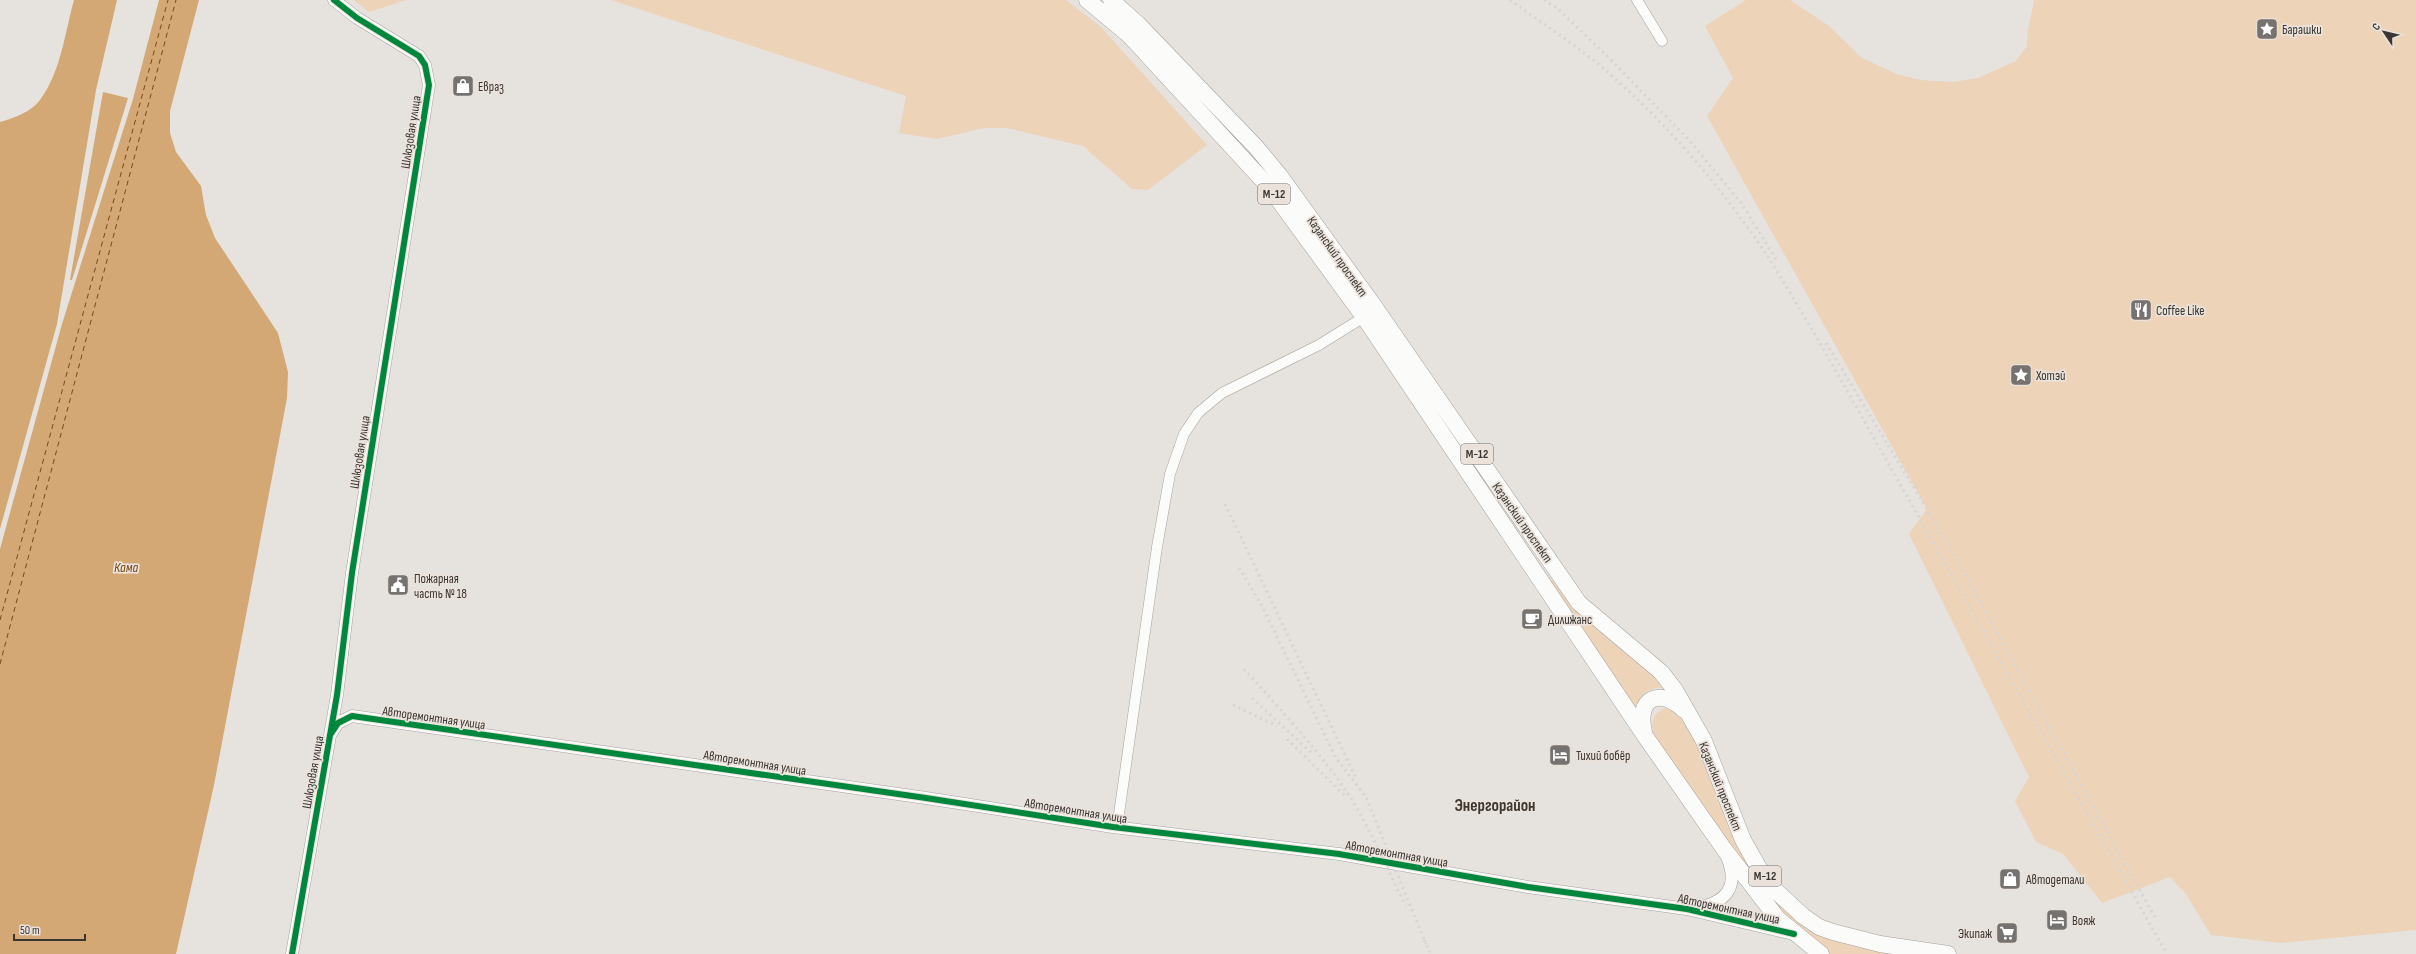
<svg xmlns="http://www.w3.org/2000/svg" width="2416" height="954" font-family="'Sofia Sans Condensed',sans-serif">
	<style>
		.green { fill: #edd3b8 }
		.water { fill: #d4a874 }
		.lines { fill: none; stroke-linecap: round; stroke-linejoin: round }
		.ferry { stroke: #754a14; stroke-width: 1; stroke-dasharray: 5 4; stroke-linecap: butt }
		.minor-casing { stroke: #a5a29e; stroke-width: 11 }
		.tertiary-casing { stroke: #a5a29e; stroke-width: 13 }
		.primary-casing { stroke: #a5a29e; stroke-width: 17 }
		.minor { stroke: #fbfbfa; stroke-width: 10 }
		.tertiary { stroke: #fbfbfa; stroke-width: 12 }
		.primary { stroke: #fbfbfa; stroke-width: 16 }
		.rail { stroke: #d7d5d4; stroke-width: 3; stroke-dasharray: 2 4; stroke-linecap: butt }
		.cycleway-casing { stroke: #eae2db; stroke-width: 8 }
		.cycleway { stroke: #00873e; stroke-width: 6 }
		.labels { text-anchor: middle; stroke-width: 3.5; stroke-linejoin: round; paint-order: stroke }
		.shield { fill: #eae2db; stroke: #6e6a65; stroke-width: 1 }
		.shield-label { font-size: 12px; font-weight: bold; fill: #393633 }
		.poi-label { font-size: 13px; fill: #393633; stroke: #eae2db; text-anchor: start }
		.street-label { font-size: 13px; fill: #393633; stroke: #eae2db }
		.water-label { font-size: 14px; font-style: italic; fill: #754a14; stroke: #eae2db }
		.district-label { font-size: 17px; font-weight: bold; fill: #3d3832; stroke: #eae2db }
	</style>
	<rect width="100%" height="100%" fill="#e6e2de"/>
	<!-- green -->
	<path class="green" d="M354,0H406L369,12Z
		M611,0H1066L1101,27L1207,145L1148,190L1132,189L1083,146L1007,128H984L937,139L899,133L906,96Z
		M1746,0H1790L1829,26L1862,58L1897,74L1920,80L1953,82L1978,78L2016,61L2027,46C2026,30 2032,16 2034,0H2416V930L2281,943L2211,935L2186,894L2170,877L2102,903L2063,854L2036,842L2015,801L2029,777L1909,534L1927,509L1707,116L1733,78L1705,26Z
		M1548,576L1584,614L1668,688C1652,685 1640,693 1635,708Z
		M1666,708H1672L1684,717L1782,907C1819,946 1859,947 1909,954H1828L1795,928L1738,860L1655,736C1649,723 1653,712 1666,708Z"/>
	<!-- water -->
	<path class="water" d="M74,0H117L96,90L57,324L0,529V122C14,118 31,112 40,100C61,72 65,32 74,0Z
		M159,0H199L170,111V133L176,152L201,186L206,215L215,238L278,333L288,372L287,398L214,785L176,954H0V549L62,324L133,99Z
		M103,92L128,98L72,280H70Z"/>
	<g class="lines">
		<!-- ferry -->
		<path class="ferry" d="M0,620L168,0
			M0,664L176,0"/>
		<!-- minor casing -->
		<g class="minor-casing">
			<path id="minor" d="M1637,0L1662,41
				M1117,828L1157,547L1170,474L1184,434L1198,413L1222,393L1319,345L1364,317"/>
		</g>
		<!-- tertiary casing -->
		<g class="tertiary-casing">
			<path id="tertiary" d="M330,735L338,723L352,716L926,798L1113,827L1339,854L1528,887L1687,909L1794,934
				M1694,908C1725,904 1740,888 1727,857
				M292,954L337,695L352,573L429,85L425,65L419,56L357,18L334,0"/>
		</g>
		<!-- primary casing -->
		<g class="primary-casing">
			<path id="primary" d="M1087,0L1129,35L1269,187L1364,317L1645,736L1724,849L1778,919L1821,954
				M1111,0L1138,24L1256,147L1280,176L1374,306L1579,603L1661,672L1675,690L1704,741L1743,840L1760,870L1777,892L1803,916L1819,927L1833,932L1880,944L1948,954
				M1644,732C1636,698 1659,687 1684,710"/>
		</g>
		<!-- minor -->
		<use href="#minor" class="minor"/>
		<!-- tertiary -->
		<use href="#tertiary" class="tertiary"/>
		<!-- primary -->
		<use href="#primary" class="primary"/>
		<!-- rail -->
		<path class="rail" d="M1510,0C1539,21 1570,41 1598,64C1663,118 1724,190 1770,260C1786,285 1801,312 1817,338L2167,954
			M1544,0L1557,8L1605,54L1688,139L1742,204L1777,261
			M1826,343L1947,542L2157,921
			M1225,504L1355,776
			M1239,568L1260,602L1336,758L1366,797L1426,944
			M1244,669C1278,707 1313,744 1342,785C1368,822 1385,866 1406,906
			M1252,698L1314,755
			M1233,705L1277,726
			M1287,739L1344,795
			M1424,940L1431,954"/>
		<!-- cycleway casing -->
		<g class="cycleway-casing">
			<path id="cycleway" d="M330,735L338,723L352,716L926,798L1113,827L1339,854L1528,887L1687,909L1794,934
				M292,954L337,695L352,573L429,85L425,65L419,56L357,18L334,0"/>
		</g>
		<!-- cycleway -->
		<use href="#cycleway" class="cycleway"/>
	</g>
	<!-- icons -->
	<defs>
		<g id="sight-square" transform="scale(1.15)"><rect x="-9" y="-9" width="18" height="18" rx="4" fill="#76726f" stroke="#eae2db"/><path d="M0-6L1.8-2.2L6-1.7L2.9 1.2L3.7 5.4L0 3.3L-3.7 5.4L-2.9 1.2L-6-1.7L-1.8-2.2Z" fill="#fff"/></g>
		<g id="shop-square" transform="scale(1.15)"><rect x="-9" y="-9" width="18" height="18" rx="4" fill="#76726f" stroke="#eae2db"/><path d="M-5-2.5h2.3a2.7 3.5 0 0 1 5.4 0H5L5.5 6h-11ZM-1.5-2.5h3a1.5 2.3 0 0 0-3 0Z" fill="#fff"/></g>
		<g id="restaurant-square" transform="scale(1.15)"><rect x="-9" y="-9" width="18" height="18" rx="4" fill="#76726f" stroke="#eae2db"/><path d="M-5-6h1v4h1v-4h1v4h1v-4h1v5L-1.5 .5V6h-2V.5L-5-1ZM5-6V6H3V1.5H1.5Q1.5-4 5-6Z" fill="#fff"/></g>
		<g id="civic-square" transform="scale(1.15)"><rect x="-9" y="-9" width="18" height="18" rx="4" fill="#76726f" stroke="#eae2db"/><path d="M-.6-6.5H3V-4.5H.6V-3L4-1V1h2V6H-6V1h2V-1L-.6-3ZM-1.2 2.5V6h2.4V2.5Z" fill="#fff"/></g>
		<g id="cafe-square" transform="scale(1.15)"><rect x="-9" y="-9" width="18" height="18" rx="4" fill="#76726f" stroke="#eae2db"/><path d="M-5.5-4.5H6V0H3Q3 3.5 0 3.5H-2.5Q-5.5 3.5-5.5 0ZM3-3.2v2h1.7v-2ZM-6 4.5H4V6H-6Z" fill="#fff"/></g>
		<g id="hotel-square" transform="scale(1.15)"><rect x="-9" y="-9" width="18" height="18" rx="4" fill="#76726f" stroke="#eae2db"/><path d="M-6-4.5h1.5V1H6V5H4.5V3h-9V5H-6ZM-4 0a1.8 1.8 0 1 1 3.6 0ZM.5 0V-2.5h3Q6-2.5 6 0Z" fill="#fff"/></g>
		<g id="supermarket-square" transform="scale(1.15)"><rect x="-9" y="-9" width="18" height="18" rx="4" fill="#76726f" stroke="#eae2db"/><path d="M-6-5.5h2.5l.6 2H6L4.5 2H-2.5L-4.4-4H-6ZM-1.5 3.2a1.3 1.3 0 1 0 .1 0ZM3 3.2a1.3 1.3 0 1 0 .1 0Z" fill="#fff"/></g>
	</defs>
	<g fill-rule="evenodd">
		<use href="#sight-square" x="2267" y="29"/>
		<use href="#shop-square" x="463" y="86"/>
		<use href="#restaurant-square" x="2141" y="310"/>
		<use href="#sight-square" x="2021" y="375"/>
		<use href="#civic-square" x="398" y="585"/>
		<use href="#cafe-square" x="1532" y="619"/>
		<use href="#hotel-square" x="1560" y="755"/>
		<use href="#shop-square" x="2010" y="879"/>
		<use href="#hotel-square" x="2057" y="920"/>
		<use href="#supermarket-square" x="2007" y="933"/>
	</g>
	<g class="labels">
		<!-- shield labels -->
		<g class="shield">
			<rect x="1258" y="184" width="32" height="20" rx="3"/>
			<rect x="1461" y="444" width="32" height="20" rx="3"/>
			<rect x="1749" y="866" width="32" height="20" rx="3"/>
		</g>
		<g class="shield-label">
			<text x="1274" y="198">М-12</text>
			<text x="1477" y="458">М-12</text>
			<text x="1765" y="880">М-12</text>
		</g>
		<!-- poi labels -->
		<g class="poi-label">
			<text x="2282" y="34">Барашки</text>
			<text x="478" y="91">Евраз</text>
			<text x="2156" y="315">Coffee Like</text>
			<text x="2036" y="380">Хотэй</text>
			<text x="414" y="583">Пожарная<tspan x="414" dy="15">часть № 18</tspan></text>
			<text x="1548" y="624">Дилижанс</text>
			<text x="1576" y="760">Тихий бобёр</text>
			<text x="2026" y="884">Автодетали</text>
			<text x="2072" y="925">Вояж</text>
			<text x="1992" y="938" text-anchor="end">Экипаж</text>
		</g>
		<!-- street labels -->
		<g class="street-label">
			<text transform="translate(410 132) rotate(-81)" y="5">Шлюзовая улица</text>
			<text transform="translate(1338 256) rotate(55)" y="5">Казанский проспект</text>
			<text transform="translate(359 452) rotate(-81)" y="5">Шлюзовая улица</text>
			<text transform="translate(1523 522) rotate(55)" y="5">Казанский проспект</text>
			<text transform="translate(434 717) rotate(8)" y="5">Авторемонтная улица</text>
			<text transform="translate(755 762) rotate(9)" y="5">Авторемонтная улица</text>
			<text transform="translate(312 772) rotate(-80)" y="5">Шлюзовая улица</text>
			<text transform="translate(1721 786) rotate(68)" y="5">Казанский проспект</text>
			<text transform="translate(1076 810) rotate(9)" y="5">Авторемонтная улица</text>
			<text transform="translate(1397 853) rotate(10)" y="5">Авторемонтная улица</text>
			<text transform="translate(1729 908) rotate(12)" y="5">Авторемонтная улица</text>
		</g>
		<!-- water labels -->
		<g class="water-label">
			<text x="126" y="572">Кама</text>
		</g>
		<!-- district labels -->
		<g class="district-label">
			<text x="1495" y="811">Энергорайон</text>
		</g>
	</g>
	<!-- north arrow -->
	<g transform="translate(2384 32) rotate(305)" stroke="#eae2db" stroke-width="3" paint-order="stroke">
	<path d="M0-3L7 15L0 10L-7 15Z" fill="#393633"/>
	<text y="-6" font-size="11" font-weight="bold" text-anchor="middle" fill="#393633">С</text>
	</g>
	<!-- scale -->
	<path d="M14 934v6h71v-6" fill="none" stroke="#393633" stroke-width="2"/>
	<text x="20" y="934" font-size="12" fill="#393633" stroke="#eae2db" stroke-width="3" paint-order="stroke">50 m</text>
</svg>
